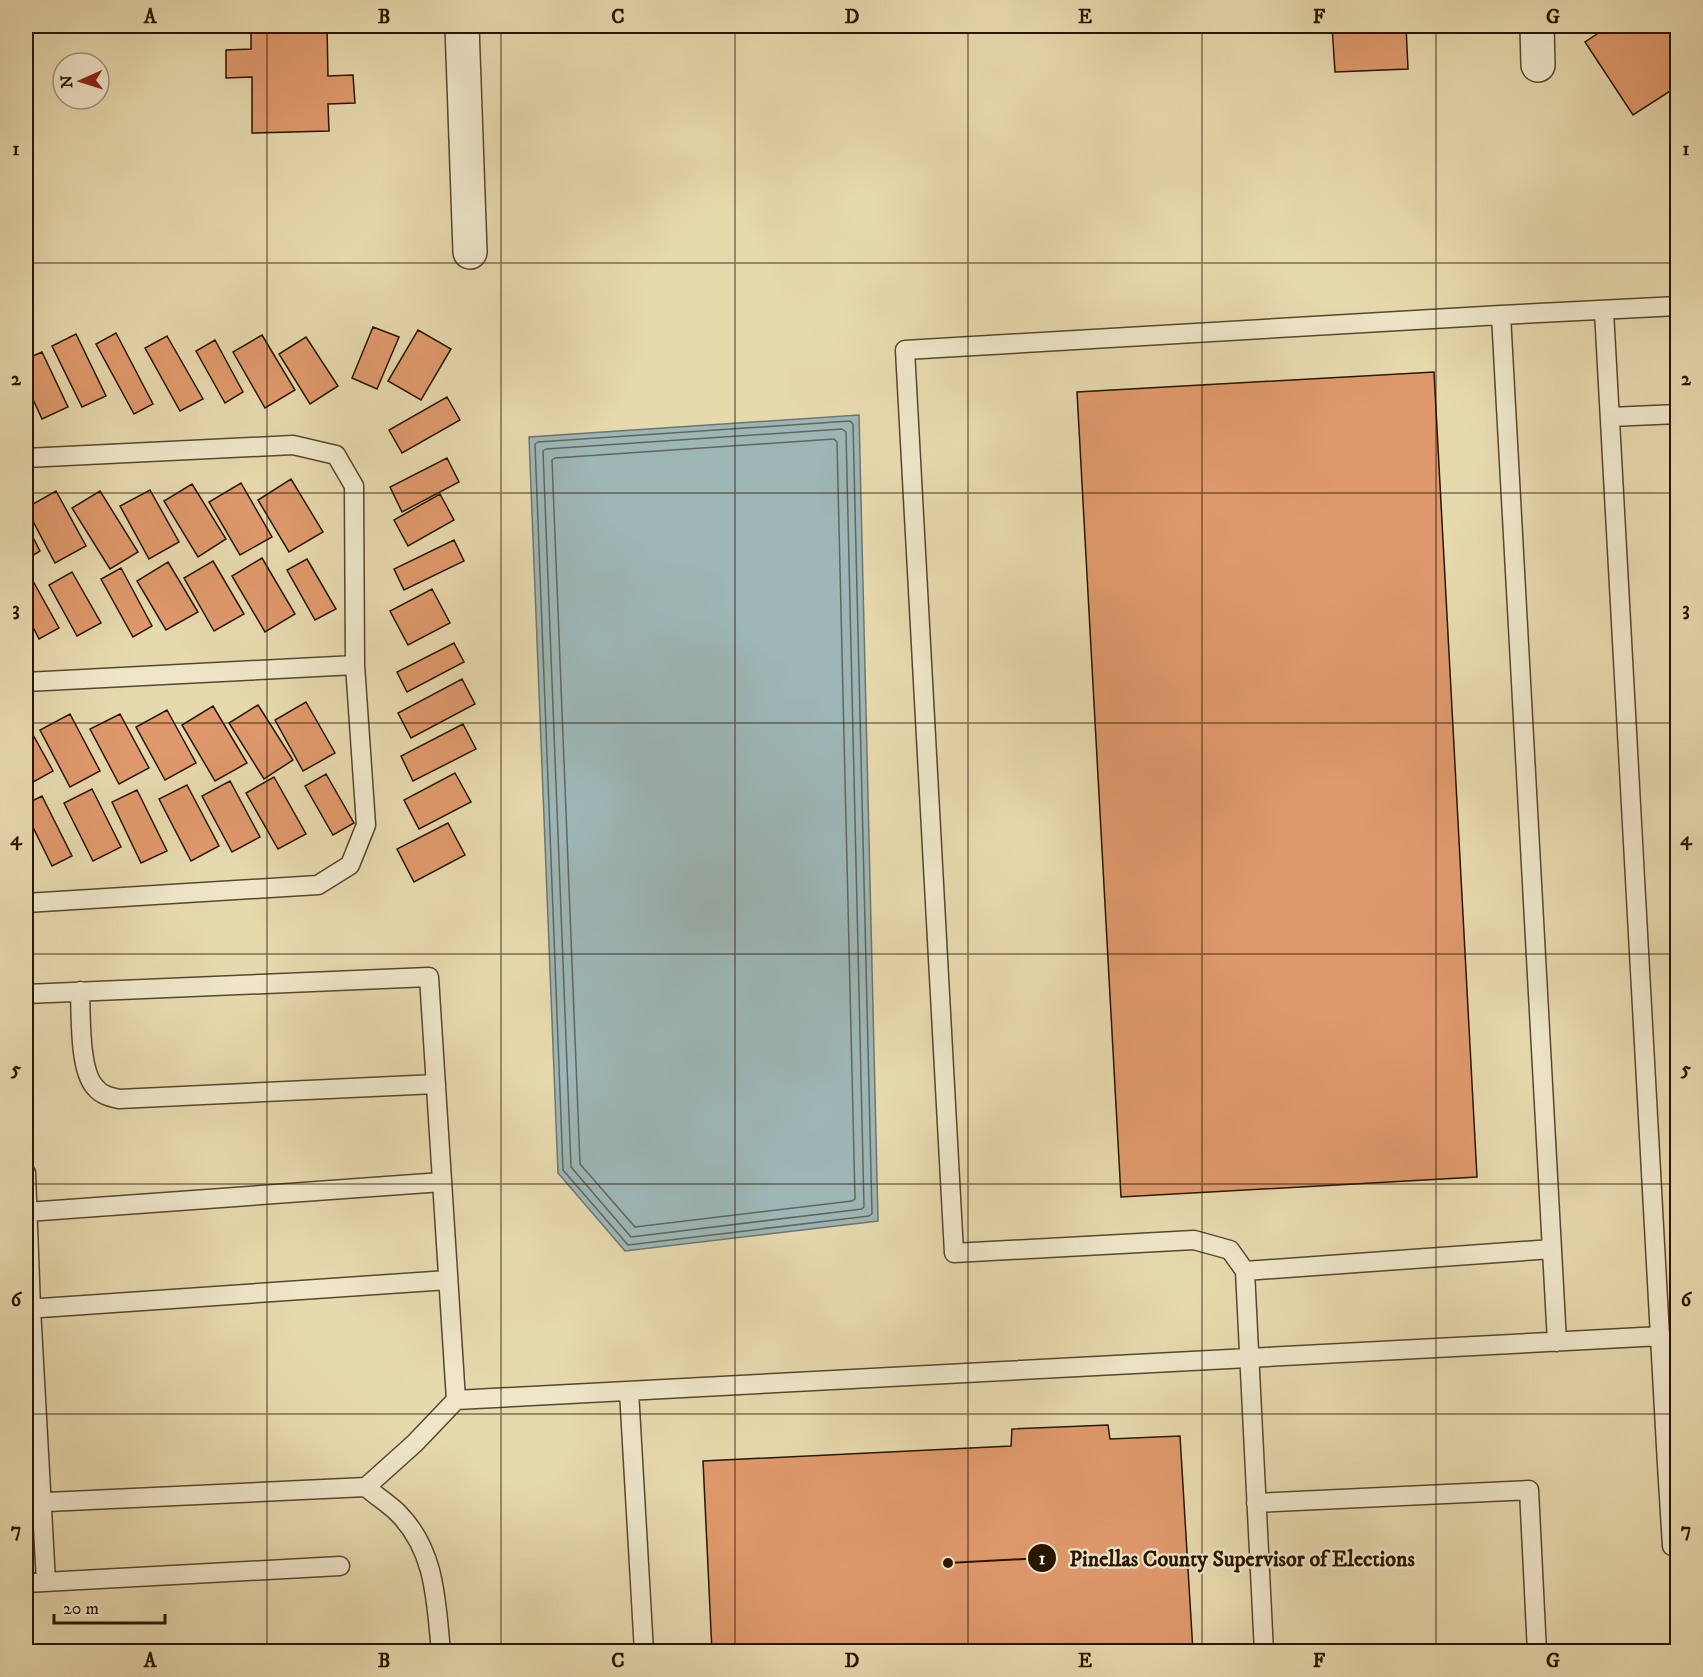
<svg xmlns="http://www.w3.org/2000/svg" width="1703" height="1677" font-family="'IM FELL DW Pica',serif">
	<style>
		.water { fill: #9db7b7; stroke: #6e776e; stroke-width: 1.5 }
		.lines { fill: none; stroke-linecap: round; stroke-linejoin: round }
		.shore { stroke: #62665c; stroke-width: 1.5 }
		.building { fill: #df996c; stroke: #281600; stroke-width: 1.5 }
		.service-casing { stroke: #58472c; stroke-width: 21 }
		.minor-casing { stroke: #58472c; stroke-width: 36 }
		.service { stroke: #efe6ca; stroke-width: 18 }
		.minor { stroke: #efe6ca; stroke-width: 33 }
		.grid { fill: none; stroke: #281600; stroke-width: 1.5; stroke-opacity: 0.55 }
		.leader { fill: none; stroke: #281600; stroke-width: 2 }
		.callout-dot { fill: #281600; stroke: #efe6ca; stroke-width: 2 }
		.mark-label { font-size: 18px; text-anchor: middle; font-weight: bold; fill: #fff }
		.callout-label { font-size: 22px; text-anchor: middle; font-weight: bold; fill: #281600; stroke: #efe6ca; stroke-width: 4.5; stroke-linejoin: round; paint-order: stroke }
		.neatline { fill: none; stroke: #281600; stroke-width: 2 }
		.grid-label { font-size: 20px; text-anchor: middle; font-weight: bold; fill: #281600 }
	</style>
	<rect width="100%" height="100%" fill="#e7d9ae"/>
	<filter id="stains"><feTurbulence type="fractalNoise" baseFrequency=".00333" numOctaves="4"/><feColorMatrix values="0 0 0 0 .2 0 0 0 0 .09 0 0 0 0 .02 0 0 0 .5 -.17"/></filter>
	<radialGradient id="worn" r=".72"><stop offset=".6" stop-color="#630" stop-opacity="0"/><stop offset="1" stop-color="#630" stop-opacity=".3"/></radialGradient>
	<!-- water -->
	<path class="water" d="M859,415L878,1221L625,1251L558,1173L529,437Z"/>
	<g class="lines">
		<!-- shore -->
		<path class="shore" d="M850,421L853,424L872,1214L869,1216L628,1245L563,1170L535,444L538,442Z
			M842,429L846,432L864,1207L862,1209L631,1237L571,1167L543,451L546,449Z
			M834,439L837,442L855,1199L852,1201L635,1227L580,1164L552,460L555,458Z"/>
	</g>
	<!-- building -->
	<path class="building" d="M251,26H327L328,76L353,75L355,103L328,104L329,131L252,133V77L226,78V50L251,49Z
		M1332,26H1406L1408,69L1335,72Z
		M1609,26H1678V86L1633,115L1585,42Z
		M373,327L399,337L377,389L352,378Z
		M418,330L451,349L421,400L388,381Z
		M116,333L153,404L134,414L96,344Z
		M76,334L106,396L82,407L52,346Z
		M262,335L295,390L265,408L233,352Z
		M167,336L203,399L180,411L145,348Z
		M306,337L338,386L310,404L279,354Z
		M215,340L243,392L225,403L196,351Z
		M42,352L68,407L42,419L26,384V359Z
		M1434,372L1477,1177L1121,1197L1077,392Z
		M447,397L460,420L402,453L389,430Z
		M447,458L459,482L402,512L390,487Z
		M291,479L323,532L289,552L258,500Z
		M241,483L272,537L240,555L209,502Z
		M192,484L226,539L198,557L164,501Z
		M150,490L179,542L149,559L120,506Z
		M56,491L86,546L55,563L26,508Z
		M100,491L138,552L110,569L72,508Z
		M440,494L454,520L408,546L394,520Z
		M26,524L40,551L26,560Z
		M454,540L464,561L404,590L394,569Z
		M262,558L295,614L265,632L232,576Z
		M307,559L336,609L315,620L287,570Z
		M213,561L244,614L214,631L184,578Z
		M168,562L198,612L166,630L137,581Z
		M121,568L152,626L133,637L101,579Z
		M28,572L59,628L39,639L26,613V573Z
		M72,572L101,623L77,636L49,585Z
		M432,589L450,623L408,645L390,611Z
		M454,643L464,662L407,692L397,672Z
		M462,679L475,704L411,738L398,713Z
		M306,702L335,753L303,771L275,720Z
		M258,705L293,760L264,779L229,723Z
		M213,706L247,763L215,781L182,725Z
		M167,710L196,763L165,780L136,727Z
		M70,714L100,771L70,787L40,730Z
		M120,714L149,768L119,784L90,729Z
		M26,722L53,771L26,786Z
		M463,724L476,749L413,781L401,756Z
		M455,773L471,802L419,829L404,800Z
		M326,774L354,823L333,835L305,786Z
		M274,777L306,834L278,849L246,793Z
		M230,781L260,837L232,852L202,796Z
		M187,785L219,846L191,861L159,799Z
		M92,789L121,847L93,861L64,803Z
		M137,790L167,851L141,863L112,802Z
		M42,796L72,856L52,866L26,813V804Z
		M448,823L465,855L414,882L397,849Z
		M1108,1425L1110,1439L1180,1436L1193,1652H712L703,1461L1011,1446L1012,1429Z
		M356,1644V1652H203Z"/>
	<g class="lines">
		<!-- service casing -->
		<g class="service-casing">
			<path id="service" d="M1604,311L1667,1465L1672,1546L1678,1545
				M1501,315L1557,1342
				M1610,417L1678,414
				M26,458L293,445L336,455L354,486L355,665L366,825L350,865L318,885L26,903
				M26,682L355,665
				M80,991C81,1015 79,1070 95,1087C101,1095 110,1097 119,1099L436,1084
				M26,994L429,977L456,1400
				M26,1173L31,1308L46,1582
				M27,1212L442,1182
				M1245,1271L1552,1249
				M26,1309L448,1280
				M629,1391L644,1652
				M366,1487L415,1443L456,1400L1661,1336
				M26,1503L366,1487C376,1496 389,1504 398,1513C436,1551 436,1602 441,1652
				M1256,1503L1529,1490L1537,1652
				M26,1583L340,1566
				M1264,1652L1245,1271L1230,1250L1194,1240L954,1253L905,350L1501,315L1678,306"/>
		</g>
		<!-- minor casing -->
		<g class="minor-casing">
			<path id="minor" d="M462,26L470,252
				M1537,26L1538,65"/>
		</g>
		<!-- service -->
		<use href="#service" class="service"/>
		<!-- minor -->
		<use href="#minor" class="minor"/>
	</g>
	<!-- grid -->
	<path class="grid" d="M267,26V1652M501,26V1652M735,26V1652M968,26V1652M1202,26V1652M1436,26V1652M26,263H1678M26,493H1678M26,723H1678M26,954H1678M26,1184H1678M26,1414H1678"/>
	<!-- callouts -->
	<path class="leader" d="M948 1563L1042 1558"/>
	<g class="callout-dot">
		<circle cx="948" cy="1563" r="6"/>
		<circle cx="1042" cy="1558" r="15"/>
	</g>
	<g class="mark-label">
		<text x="1042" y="1564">1</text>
	</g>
	<g class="callout-label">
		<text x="1242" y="1566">Pinellas County Supervisor of Elections</text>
	</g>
	<!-- margin -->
	<rect width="1703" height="1677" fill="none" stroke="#e7d9ae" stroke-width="66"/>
	<!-- north arrow -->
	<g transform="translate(81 81) rotate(267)"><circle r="28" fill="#efe6ca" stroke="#9f9379" stroke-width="1.5"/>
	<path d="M0-4.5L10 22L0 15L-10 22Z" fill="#8f2418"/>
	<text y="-9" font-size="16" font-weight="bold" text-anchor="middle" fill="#281600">N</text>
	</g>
	<!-- scale -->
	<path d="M54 1614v9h111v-9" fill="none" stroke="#281600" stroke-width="3"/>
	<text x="63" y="1614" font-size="18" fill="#281600" stroke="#efe6ca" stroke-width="4.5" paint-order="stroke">20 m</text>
	<rect x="33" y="33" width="1637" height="1611" class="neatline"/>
	<g class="grid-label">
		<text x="150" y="23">A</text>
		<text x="384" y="23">B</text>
		<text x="618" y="23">C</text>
		<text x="852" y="23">D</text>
		<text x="1085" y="23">E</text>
		<text x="1319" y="23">F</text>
		<text x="1553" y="23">G</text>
		<text x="16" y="155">1</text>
		<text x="1686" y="155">1</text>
		<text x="16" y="385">2</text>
		<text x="1686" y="385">2</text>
		<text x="16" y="615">3</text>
		<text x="1686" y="615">3</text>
		<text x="16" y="845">4</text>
		<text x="1686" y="845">4</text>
		<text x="16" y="1075">5</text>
		<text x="1686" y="1075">5</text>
		<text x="16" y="1306">6</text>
		<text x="1686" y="1306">6</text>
		<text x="16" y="1536">7</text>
		<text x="1686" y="1536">7</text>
		<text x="150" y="1667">A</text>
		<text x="384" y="1667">B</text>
		<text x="618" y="1667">C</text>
		<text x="852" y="1667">D</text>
		<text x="1085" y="1667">E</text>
		<text x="1319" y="1667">F</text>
		<text x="1553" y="1667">G</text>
	</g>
	<rect width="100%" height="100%" filter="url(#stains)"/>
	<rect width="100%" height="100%" fill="url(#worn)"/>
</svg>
